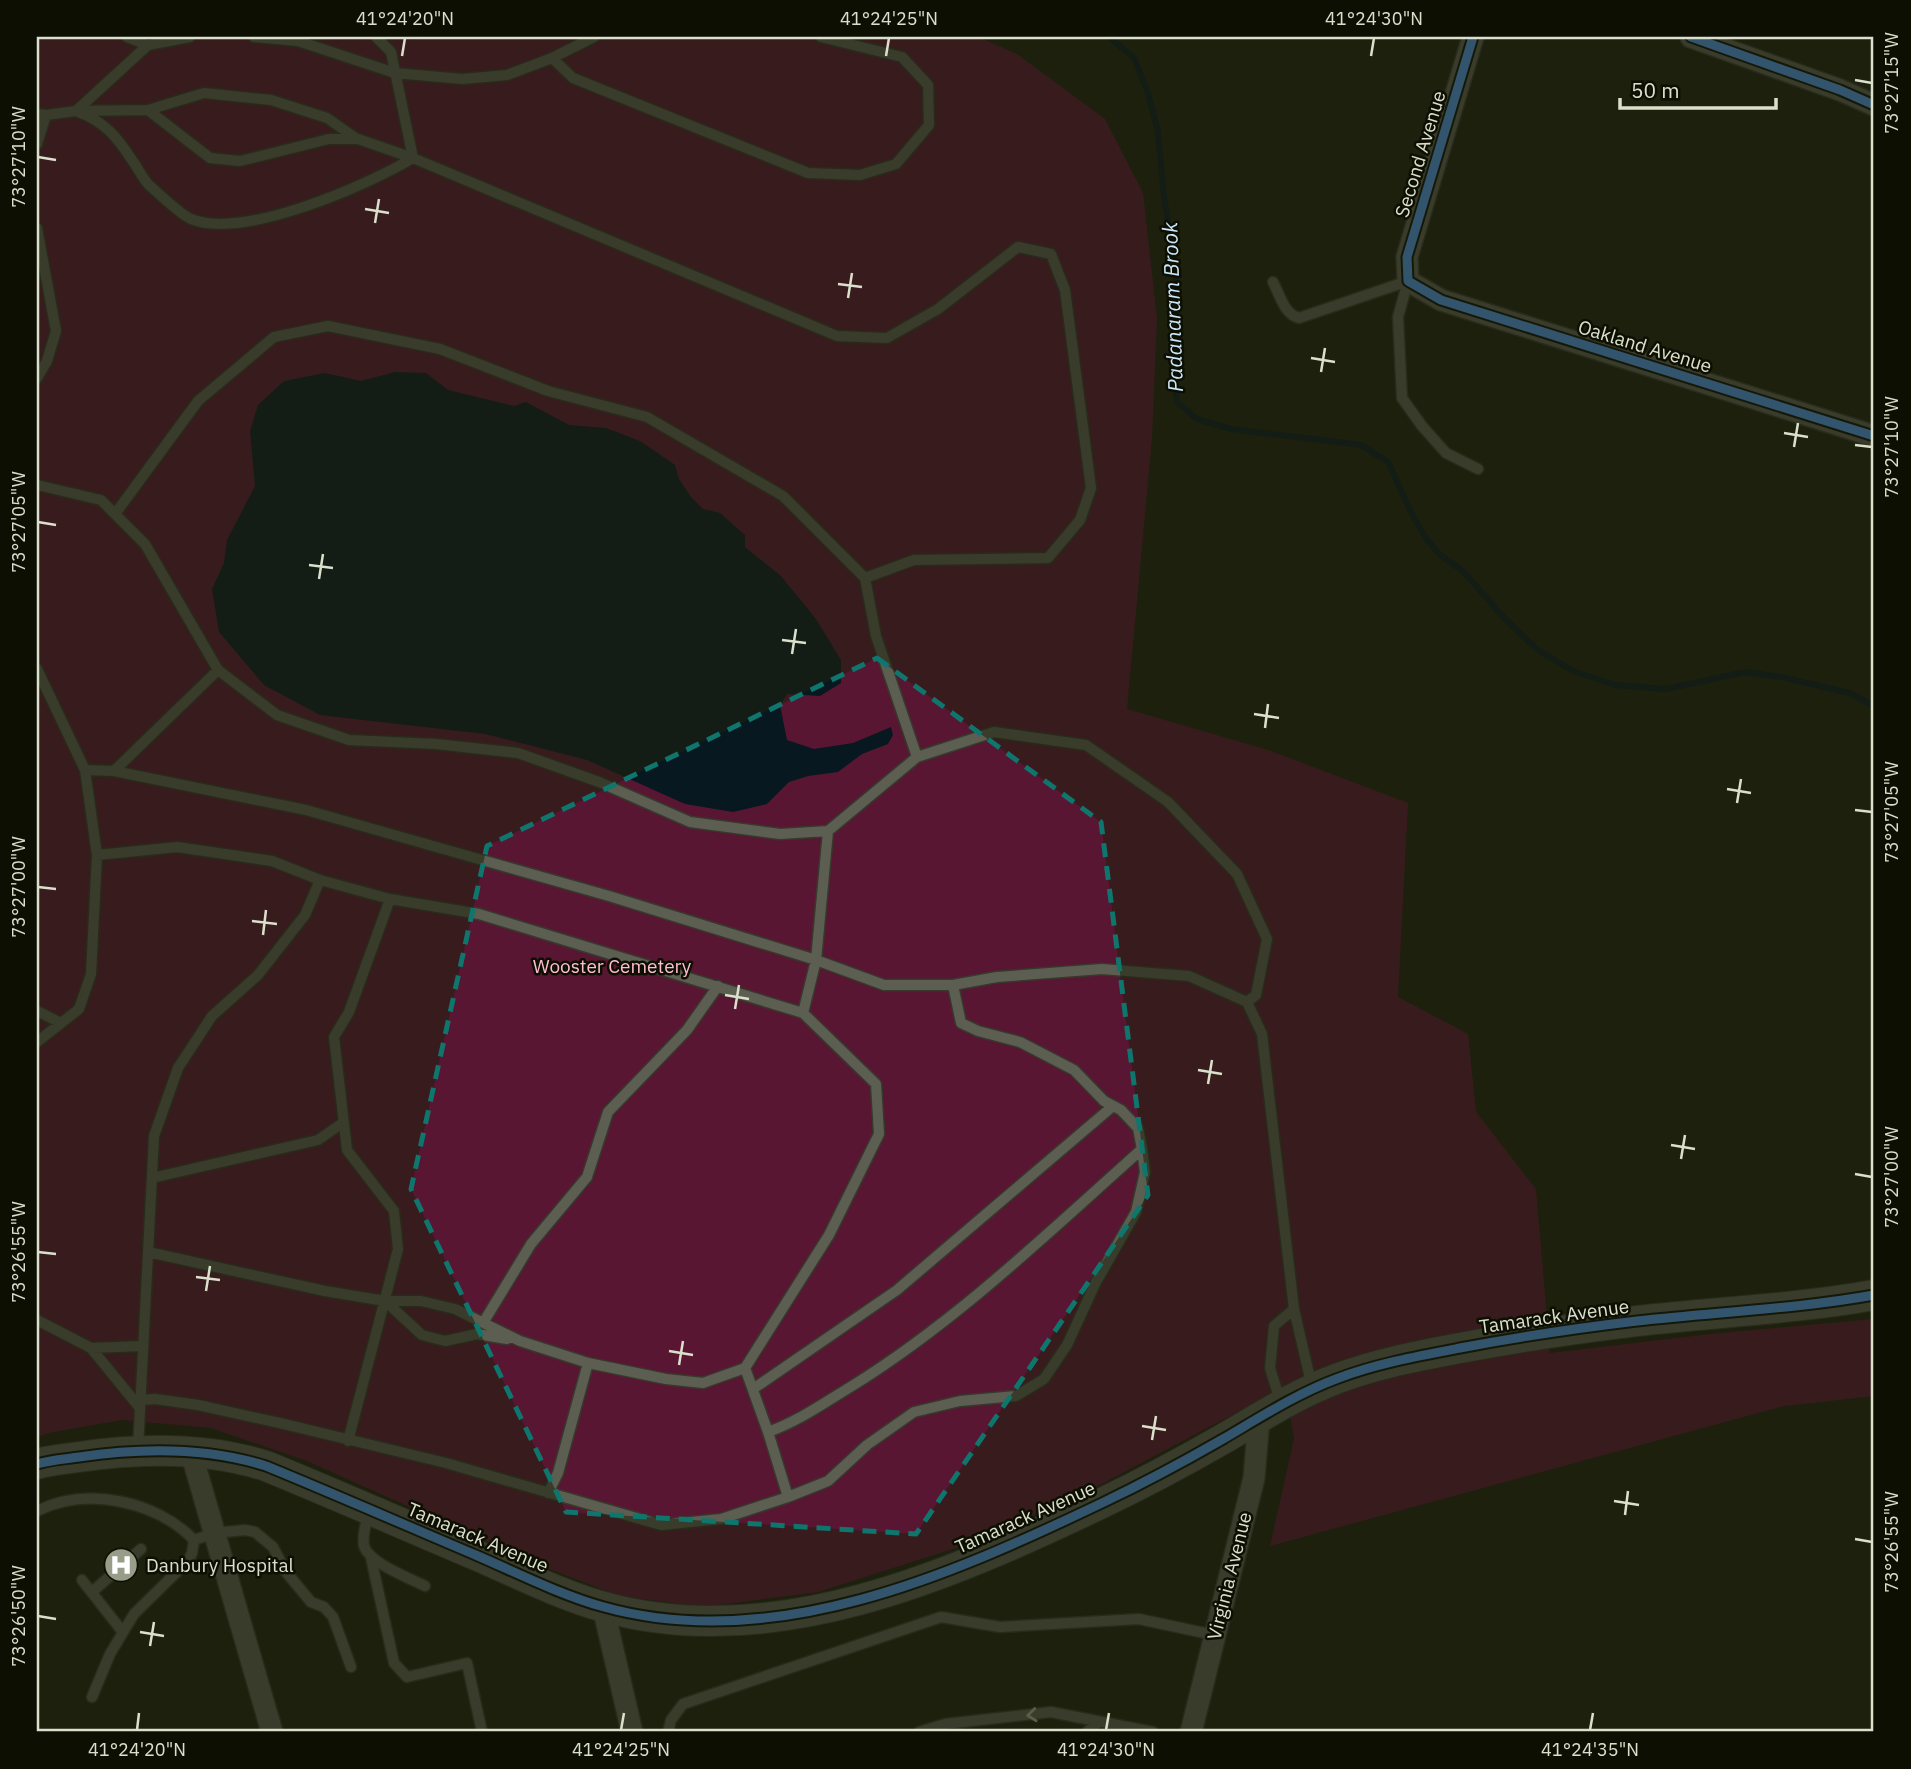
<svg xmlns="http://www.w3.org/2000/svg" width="1911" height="1769" font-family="'IBM Plex Sans',sans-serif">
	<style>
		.green { fill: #591632 }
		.water { fill: #071821 }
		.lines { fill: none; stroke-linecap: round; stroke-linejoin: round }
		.stream { stroke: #071821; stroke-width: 6 }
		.lane-casing { stroke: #37392c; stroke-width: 13 }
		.street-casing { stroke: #37392c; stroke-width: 24 }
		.secondary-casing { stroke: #37392c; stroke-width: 32 }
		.lane { stroke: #5c5e51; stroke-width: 10 }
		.street { stroke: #5c5e51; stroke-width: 21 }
		.secondary { stroke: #5c5e51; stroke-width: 30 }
		.cycleway-casing { stroke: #0d0f03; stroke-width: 13 }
		.cycleway { stroke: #4d94e3; stroke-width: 9 }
		.oneway { stroke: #a2a695 }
		.marked { fill: none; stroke: #0f766e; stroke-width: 5; stroke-dasharray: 14 9; stroke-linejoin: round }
		.ticks { fill: none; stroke: #dbe0cc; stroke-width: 2.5 }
		.labels { text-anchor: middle; stroke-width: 5; stroke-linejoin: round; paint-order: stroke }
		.street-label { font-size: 19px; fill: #dbe0cc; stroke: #0d0f03 }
		.park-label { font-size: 19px; fill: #febdd2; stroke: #0d0f03 }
		.poi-label { font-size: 19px; fill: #dbe0cc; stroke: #0d0f03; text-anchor: start }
		.water-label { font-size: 21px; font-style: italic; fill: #cce8fb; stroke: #0d0f03 }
		.neatline { fill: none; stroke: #dbe0cc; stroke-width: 2.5 }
		.ticks-label { font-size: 18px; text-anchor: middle; fill: #dbe0cc }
	</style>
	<rect width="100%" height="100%" fill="#1d200d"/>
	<!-- green -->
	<path class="green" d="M37,37H404L408,40L438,37H978L1017,54L1105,119L1143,193L1157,319L1152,438L1127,709L1268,750L1408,803L1398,997L1468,1034L1476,1112L1536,1189L1550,1353L1710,1334L1874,1319V1396L1784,1406L1270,1546L1294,1439L1286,1386L1096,1487L965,1545L818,1592L703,1607L620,1596L539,1565L307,1461L211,1428L122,1420L48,1433L37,1437Z"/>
	<!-- water -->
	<path class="water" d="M395,372L426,373L448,390L514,406L526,402L569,425L606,428L640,441L675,465L679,479L691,497L703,509L720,513L745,535V547L781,576L816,619L841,660V683L820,696L787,694L780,705L787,740L814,749L853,743L891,727L893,735L888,744L862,754L838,772L808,776L789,782L767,804L733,812L685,804L587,760L485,734L320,715L264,685L219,632L212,589L224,563L227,540L255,486L250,431L258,405L284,381L325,373L361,381Z"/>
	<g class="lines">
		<!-- stream -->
		<path class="stream" d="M1109,37L1134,58L1148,93L1158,132L1164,198L1175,260L1178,317L1174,376L1177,402L1197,419L1231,429L1361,445L1388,462L1411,512L1425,537L1439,554L1464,572L1505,619L1538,650L1573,671L1615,685L1666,689L1745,672L1781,677L1850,693L1874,706"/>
		<!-- lane casing -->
		<g class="lane-casing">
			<path id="lane" d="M127,37L148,45
				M254,37L298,41L395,73L462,79L507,75L552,58L594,37
				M552,58L573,78L808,173L860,175L896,164L929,125L928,85L902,57L821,37
				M148,110L204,93L271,100L327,118L357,139
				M76,111L148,45L190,37
				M37,114L46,115L76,111L148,110L210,158L240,161L329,139H358L413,158C366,186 243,240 191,219C180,214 159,194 149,185C143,179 139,170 134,163C117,137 106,122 76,111
				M37,144L46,115
				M37,228L56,331L47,361L37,378
				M1408,281L1398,317L1402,398L1422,426L1446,453L1478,469
				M1273,282C1280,295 1284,314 1299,318L1408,281
				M37,485L101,500L145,544L218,670L277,715L349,740L436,744L518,753L599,782L690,822L780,834L828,831L917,757L876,636L865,578L914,560L1048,558L1080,520L1091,488L1065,290L1051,254L1018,247L938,309L887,338L837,336L413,158L391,52L376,37
				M115,514L198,401L274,337L328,326L440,349L548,391L647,417L783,496L865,578
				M37,669L85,770L97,855L91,974L79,1009L37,1042
				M917,757L994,732L1086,745L1168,802L1237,874L1267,939L1256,995L1247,1002
				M85,770L114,771L306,810L609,896L816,960L884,985H953L961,1023L978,1031L1020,1042L1074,1070L1104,1101L1121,1110L1138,1128L1142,1149L1145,1172L1136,1212L1096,1282L1067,1345L1044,1379L1016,1396L960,1401L914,1412L867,1445L828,1481L788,1497L768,1432C799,1421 824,1403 852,1386C958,1320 1049,1232 1142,1149
				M114,771L218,670
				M97,855L177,847L272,861L320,880
				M953,985L997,977L1102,969L1189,976L1247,1002L1262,1034L1294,1309L1312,1387
				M37,1011L61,1023
				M152,1178L318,1140L344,1122
				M148,1252L325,1291L385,1301L422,1335L445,1341L477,1334L507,1339
				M385,1301H421L455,1309L520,1341L588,1363L666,1379L703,1383L745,1368L829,1235L879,1134L876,1084L803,1013
				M37,1320L91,1348L143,1346
				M483,1323L531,1244L587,1177L608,1112L687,1030L718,986
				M91,1348L140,1408
				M745,1368L768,1432
				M753,1389L897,1290L1113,1106
				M141,1400L155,1399L198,1405L284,1424L446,1463L661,1525L721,1519L788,1497
				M1281,1404L1270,1368L1274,1326L1294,1309
				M348,1441L398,1249L394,1211L347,1150L334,1037L349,1012L390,899
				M138,1449L154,1136L178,1068L212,1016L258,975L305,915L320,880L390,899L479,914L803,1013L816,960L828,831
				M548,1493L558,1473L588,1363
				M37,1511C87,1486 156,1501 194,1540
				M369,1512C366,1523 362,1535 364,1546C369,1563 409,1578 425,1586
				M194,1540L215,1533L245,1530L255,1532L273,1547L286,1572L311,1602L324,1607L333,1617L351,1667
				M371,1558L394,1663L407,1677L467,1663L482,1732
				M82,1580L122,1631
				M92,1592L141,1549
				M92,1697L110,1654L134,1614L188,1561L192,1553L194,1540
				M668,1732L671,1720L683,1704L941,1617L1000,1627L1139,1619L1214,1635
				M919,1732L945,1724L1051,1712L1153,1732
				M1087,1732L1099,1722"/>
		</g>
		<!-- street casing -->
		<g class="street-casing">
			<path id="street" d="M1473,37L1407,257L1408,281L1441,300L1874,436
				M1691,37L1840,90L1874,105
				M191,1452L272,1732
				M603,1607L632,1732
				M1191,1732L1254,1478L1259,1418"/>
		</g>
		<!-- secondary casing -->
		<g class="secondary-casing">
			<path id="secondary" d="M37,1464C50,1460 65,1459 79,1457C140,1448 206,1447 266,1466C337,1495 407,1526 478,1556C517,1573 563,1596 604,1607C774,1654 951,1575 1102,1503C1144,1483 1183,1462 1223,1439C1259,1418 1296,1394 1336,1379C1375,1364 1418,1356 1460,1348C1518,1337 1578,1328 1637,1321C1716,1312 1796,1309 1874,1295"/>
		</g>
		<!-- lane -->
		<use href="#lane" class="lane"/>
		<!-- street -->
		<use href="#street" class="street"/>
		<!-- secondary -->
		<use href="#secondary" class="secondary"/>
		<!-- cycleway casing -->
		<g class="cycleway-casing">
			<path id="cycleway" d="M1473,37L1407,257L1408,281L1441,300L1874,436
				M1691,37L1840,90L1874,105
				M37,1464C50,1460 65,1459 79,1457C140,1448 206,1447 266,1466C337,1495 407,1526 478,1556C517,1573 563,1596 604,1607C774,1654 951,1575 1102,1503C1144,1483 1183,1462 1223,1439C1259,1418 1296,1394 1336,1379C1375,1364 1418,1356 1460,1348C1518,1337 1578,1328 1637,1321C1716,1312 1796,1309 1874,1295"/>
		</g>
		<!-- cycleway -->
		<use href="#cycleway" class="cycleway"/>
	</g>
	<!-- one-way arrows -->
	<defs><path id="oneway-chevron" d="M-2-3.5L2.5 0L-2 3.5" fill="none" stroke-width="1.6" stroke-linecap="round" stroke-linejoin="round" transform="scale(1.75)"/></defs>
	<use class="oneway" href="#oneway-chevron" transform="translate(1032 1715) rotate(174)"/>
	<!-- marked area -->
	<path d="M0 0H1911V1769H0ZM877,658L1101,822L1148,1195L916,1534L566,1512L411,1189L487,846Z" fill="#1d200d" fill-opacity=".55" fill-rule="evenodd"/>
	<path class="marked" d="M877,658L1101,822L1148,1195L916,1534L566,1512L411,1189L487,846Z"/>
	<!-- ticks -->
	<path class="ticks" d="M402,56L405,38M886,56L889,38M1371,56L1374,38M1855,80L1872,83M38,157L56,160M365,209L389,213M375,223L379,199M838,284L862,287M848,298L852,273M1311,358L1335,362M1321,372L1325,348M1784,433L1808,437M1855,445L1872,447M1794,447L1798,423M38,522L56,525M309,565L333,568M319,579L323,554M782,640L806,643M792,654L796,629M1254,714L1279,718M1265,728L1268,704M1727,789L1751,793M1737,803L1741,779M1855,810L1872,812M38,887L56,889M252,921L277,924M263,935L266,910M725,995L749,999M735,1009L739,985M1198,1070L1222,1074M1208,1084L1212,1060M1671,1145L1695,1149M1681,1159L1685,1135M1855,1174L1872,1177M38,1252L56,1254M196,1277L220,1280M206,1291L210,1266M669,1351L693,1355M679,1365L683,1341M1142,1426L1166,1430M1152,1440L1156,1416M1614,1501L1639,1505M1625,1515L1628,1491M1855,1539L1872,1542M38,1616L56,1619M140,1632L164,1636M150,1646L154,1622M137,1730L139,1713M621,1730L624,1713M1106,1730L1109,1713M1590,1730L1593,1713"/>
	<!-- icons -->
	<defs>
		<g id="hospital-disc" transform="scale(1.75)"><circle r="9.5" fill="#989d89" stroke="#0d0f03"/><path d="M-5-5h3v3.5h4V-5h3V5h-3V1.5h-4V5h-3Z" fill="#fff"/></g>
	</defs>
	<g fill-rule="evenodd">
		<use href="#hospital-disc" x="121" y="1565"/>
	</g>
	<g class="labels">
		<!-- street labels -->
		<g class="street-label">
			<text transform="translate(1420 154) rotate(-73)" y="7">Second Avenue</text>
			<text transform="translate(1645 346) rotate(17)" y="7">Oakland Avenue</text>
			<text transform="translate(1554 1316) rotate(-8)" y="7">Tamarack Avenue</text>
			<text transform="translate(1025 1517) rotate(-24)" y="7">Tamarack Avenue</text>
			<text transform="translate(478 1537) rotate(23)" y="7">Tamarack Avenue</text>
			<text transform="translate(1229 1576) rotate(-76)" y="7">Virginia Avenue</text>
		</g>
		<!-- park labels -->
		<g class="park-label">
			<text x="612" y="973">Wooster Cemetery</text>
		</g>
		<!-- poi labels -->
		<g class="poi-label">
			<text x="146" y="1572">Danbury Hospital</text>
		</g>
		<!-- water labels -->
		<g class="water-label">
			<text transform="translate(1173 307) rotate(-92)" y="7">Padanaram Brook</text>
		</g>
	</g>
	<!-- border -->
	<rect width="1911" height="1769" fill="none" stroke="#0d0f03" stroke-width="77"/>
	<!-- scale -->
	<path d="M1620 98v10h156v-10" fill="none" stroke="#dbe0cc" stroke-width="3.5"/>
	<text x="1631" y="98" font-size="21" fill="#dbe0cc" stroke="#0d0f03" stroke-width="5" paint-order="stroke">50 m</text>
	<rect x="38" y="38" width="1834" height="1692" class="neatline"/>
	<g class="ticks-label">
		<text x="405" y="25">41°24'20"N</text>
		<text x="889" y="25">41°24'25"N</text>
		<text x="1374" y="25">41°24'30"N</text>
		<text transform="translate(1892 83) rotate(-90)" y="6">73°27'15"W</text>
		<text transform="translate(19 157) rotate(-90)" y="6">73°27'10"W</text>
		<text transform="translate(1892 447) rotate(-90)" y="6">73°27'10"W</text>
		<text transform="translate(19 522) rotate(-90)" y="6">73°27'05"W</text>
		<text transform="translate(1892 812) rotate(-90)" y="6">73°27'05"W</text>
		<text transform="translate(19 887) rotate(-90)" y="6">73°27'00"W</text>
		<text transform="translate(1892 1177) rotate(-90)" y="6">73°27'00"W</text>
		<text transform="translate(19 1252) rotate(-90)" y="6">73°26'55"W</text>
		<text transform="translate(1892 1542) rotate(-90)" y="6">73°26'55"W</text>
		<text transform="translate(19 1616) rotate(-90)" y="6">73°26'50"W</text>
		<text x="137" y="1756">41°24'20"N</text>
		<text x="621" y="1756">41°24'25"N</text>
		<text x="1106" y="1756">41°24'30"N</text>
		<text x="1590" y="1756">41°24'35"N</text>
	</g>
</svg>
